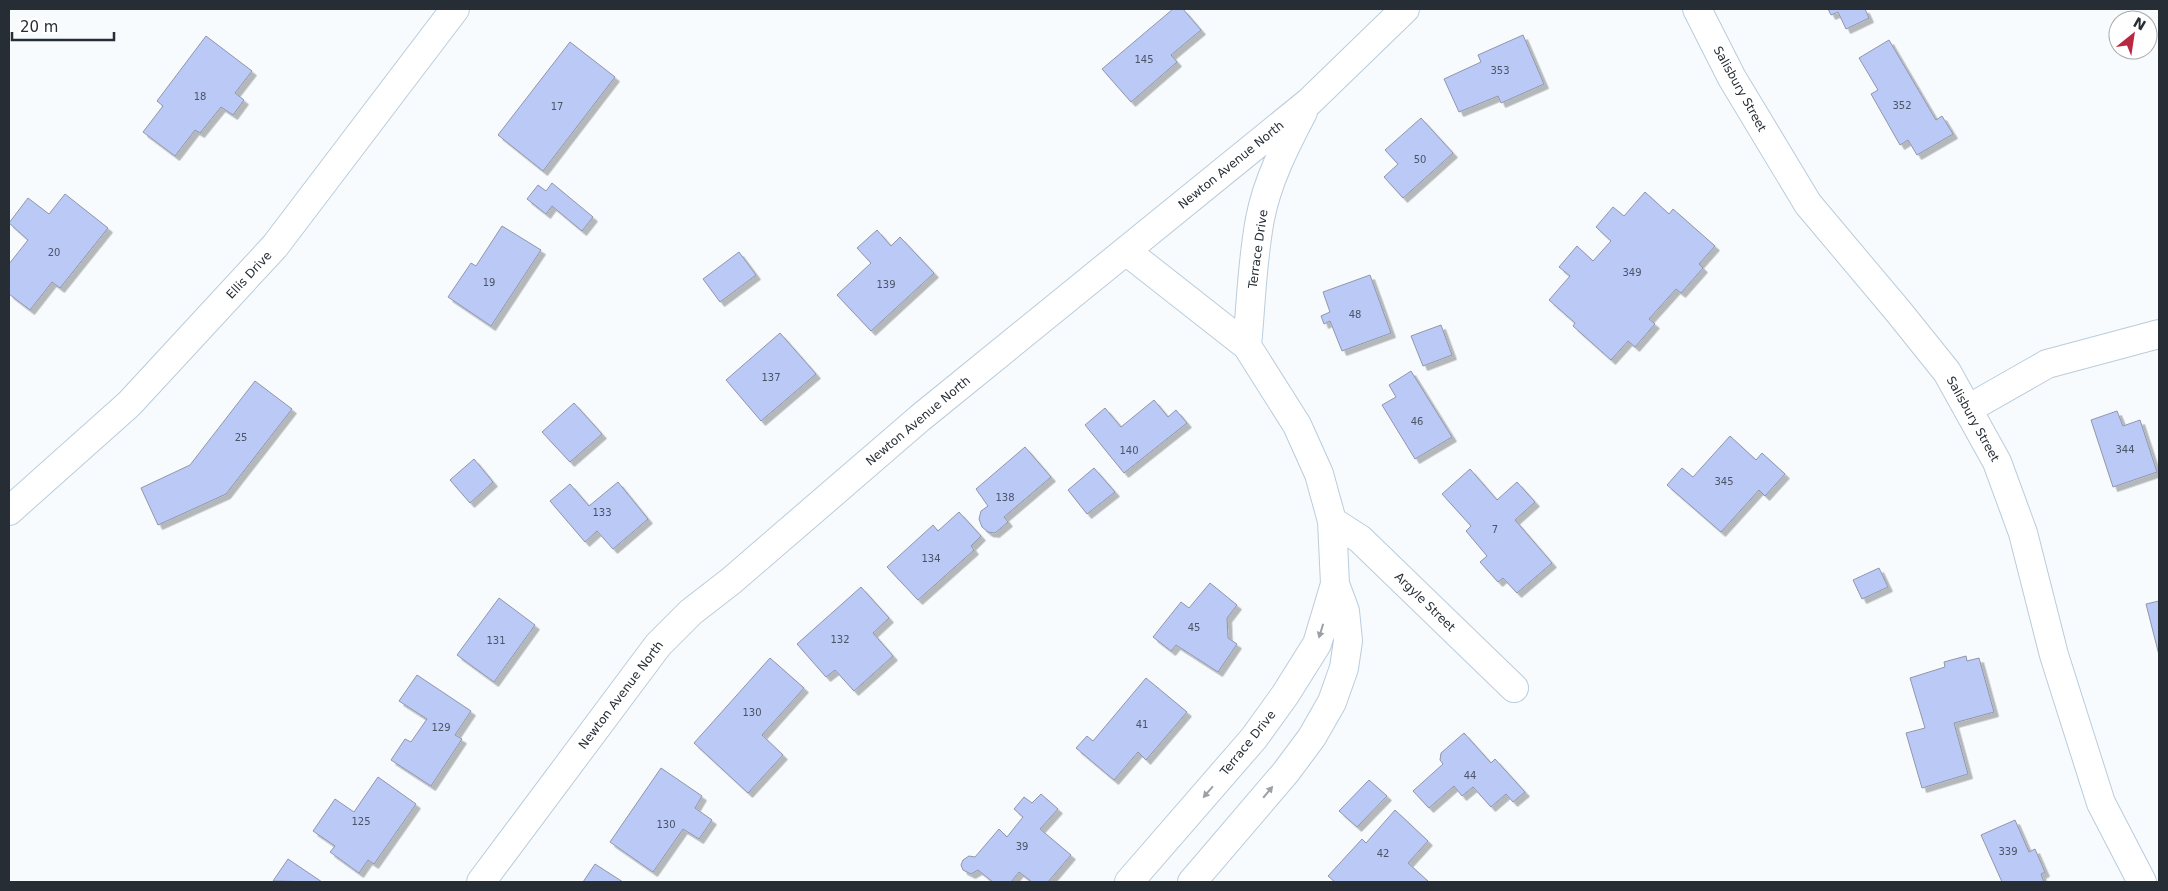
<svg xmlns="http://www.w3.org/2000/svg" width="2168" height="891" font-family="'DejaVu Sans',sans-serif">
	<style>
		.building { fill: #bbc9f7; stroke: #9096aa; filter: url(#shadow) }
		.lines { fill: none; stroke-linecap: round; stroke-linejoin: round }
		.street-casing { stroke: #baccdc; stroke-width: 30 }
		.secondary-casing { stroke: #baccdc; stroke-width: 30 }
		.street { stroke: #fff; stroke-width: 28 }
		.secondary { stroke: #fff; stroke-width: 28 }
		.oneway { fill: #9da0a4 }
		.labels { text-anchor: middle; stroke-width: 4.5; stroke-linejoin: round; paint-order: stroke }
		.number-label { font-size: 10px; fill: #4b5465 }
		.street-label { font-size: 12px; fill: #262d34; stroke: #fff }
	</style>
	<defs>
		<filter id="shadow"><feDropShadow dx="4.5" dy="4.5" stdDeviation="0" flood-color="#0004"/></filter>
	</defs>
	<rect width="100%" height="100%" fill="#f7fbfe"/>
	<!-- building -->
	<path class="building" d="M1173,9H1183L1201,30L1171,55L1177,62L1131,102L1102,69Z
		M1828,9H1865L1869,18L1846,29L1838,12L1831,15Z
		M1523,35L1544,84L1501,103L1498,96L1459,112L1444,79L1481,62L1478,55Z
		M206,36L252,71L235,93L244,100L233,115L221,107L200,133L195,130L175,156L143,132L163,106L157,101Z
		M1889,40L1936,120L1942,116L1953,134L1917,155L1908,140L1900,145L1871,94L1878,90L1859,58Z
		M570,42L615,77L543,171L498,135Z
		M1421,118L1453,153L1403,198L1384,177L1398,164L1385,150Z
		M552,183L593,217L582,231L552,206L546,214L527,199L538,185L546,191Z
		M1645,192L1669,214L1673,209L1715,246L1699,264L1703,268L1681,293L1676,289L1649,319L1655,324L1635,347L1628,341L1611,360L1573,326L1575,323L1549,300L1570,276L1559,267L1577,246L1593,261L1611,241L1596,227L1613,207L1624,216Z
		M65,194L108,228L60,288L52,282L30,310L9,294V264L28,240L9,223L28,198L49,214Z
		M502,226L541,250L491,326L448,297L471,263L476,266Z
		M877,230L891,246L900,237L934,273L871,331L837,295L871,263L857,248Z
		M739,252L756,275L720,302L703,279Z
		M1370,275L1391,333L1342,351L1330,321L1324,324L1321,316L1330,312L1323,292Z
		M1441,325L1452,355L1423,366L1411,336Z
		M780,333L816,374L761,421L726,380Z
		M1411,371L1452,437L1415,459L1382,405L1396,397L1389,385Z
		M255,381L292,409L226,494L158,525L141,488L190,465Z
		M1154,400L1168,417L1176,410L1187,423L1124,473L1085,425L1105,408L1121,427Z
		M574,403L602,434L570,462L542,432Z
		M2117,411L2123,426L2140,420L2157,472L2113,487L2091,420Z
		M1730,436L1756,460L1762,453L1785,474L1765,496L1759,490L1721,532L1667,485L1682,468L1693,477Z
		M1025,447L1051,477L1004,517L1008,522L995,533L988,532L982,527L979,519L981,511L988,506L976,489Z
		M474,459L493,482L470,503L450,480Z
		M1094,468L1115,492L1087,514L1068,490Z
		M1470,469L1497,500L1517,482L1535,502L1515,520L1552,563L1517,593L1503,578L1498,582L1480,562L1487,556L1466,531L1471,526L1442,494Z
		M618,482L648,519L613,549L597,531L585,542L550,501L570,484L589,506Z
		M959,512L981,536L971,546L974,550L918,600L887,567L933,525L938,531Z
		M1879,568L1888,587L1862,599L1853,580Z
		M1210,583L1237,605L1227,618L1228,638L1237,644L1218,672L1176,645L1171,651L1153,637L1181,602L1189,608Z
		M861,587L889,618L873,633L893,656L854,691L835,670L826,677L797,644Z
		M499,598L535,625L494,682L457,655Z
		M2159,601V655L2146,604Z
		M1966,656L1967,661L1979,658L1994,712L1954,723L1968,774L1922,788L1906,733L1925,728L1910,678L1945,667L1944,662Z
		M770,658L804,688L762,735L783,755L748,793L694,743Z
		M417,675L471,711L455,735L462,739L431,786L391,760L405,739L411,742L427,719L399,701Z
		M1146,678L1187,712L1146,760L1138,752L1114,780L1076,748L1087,736L1093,741Z
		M1464,733L1491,763L1495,759L1525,792L1513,802L1506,794L1491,807L1473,787L1462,796L1454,786L1429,808L1413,791L1443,764L1440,760L1441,753Z
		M661,768L702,796L695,808L712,820L699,839L683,829L653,872L610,842Z
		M378,777L416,804L374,864L368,860L359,873L330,852L335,846L313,831L335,799L354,812Z
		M1369,780L1387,796L1357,827L1339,811Z
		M1041,794L1058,809L1040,829L1071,855L1048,882H1032L1019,872L1011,882H993L978,870L971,874L963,870L961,865L963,860L969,856L975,857L999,829L1007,837L1023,817L1014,809L1024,797L1032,803Z
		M1395,810L1428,841L1408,863L1429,882H1335L1328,876L1362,839L1366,843Z
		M2015,820L2029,852L2035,849L2045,872L2041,874L2044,882H2002L1981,835Z
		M288,859L322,882L273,881Z
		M595,864L623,882H583Z"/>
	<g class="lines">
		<!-- street casing -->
		<g class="street-casing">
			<path id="street" d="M1126,251L1247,346L1297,425L1319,474L1332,521L1335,584L1345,611L1348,641L1344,668L1332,702L1312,737L1286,772L1192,882
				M1247,346C1251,304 1252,261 1260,219C1267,182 1285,146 1303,112
				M1968,409L2047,364L2159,334
				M9,511L129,404L275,246L455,9
				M1332,521L1360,539L1514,688
				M481,882L658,645L691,612L731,581L920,418L1309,102L1405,9
				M1129,882L1254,738L1285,695L1317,644L1335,584"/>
		</g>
		<!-- secondary casing -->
		<g class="secondary-casing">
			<path id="secondary" d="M1697,9L1732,78L1808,204L1898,311L1947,372L1997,462L2023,533L2054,655L2101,803L2142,882"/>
		</g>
		<!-- street -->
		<use href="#street" class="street"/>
		<!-- secondary -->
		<use href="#secondary" class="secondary"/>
	</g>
	<!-- one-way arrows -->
	<defs><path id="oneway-solid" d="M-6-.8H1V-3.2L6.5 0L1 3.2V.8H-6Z" transform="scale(1.25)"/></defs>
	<g class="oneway">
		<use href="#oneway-solid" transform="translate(1321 631) rotate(107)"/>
		<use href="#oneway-solid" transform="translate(1208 792) rotate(131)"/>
		<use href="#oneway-solid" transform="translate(1268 792) rotate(-50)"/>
	</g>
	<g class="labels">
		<!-- number labels -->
		<g class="number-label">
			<text x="1144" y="63">145</text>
			<text x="1500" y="74">353</text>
			<text x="200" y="100">18</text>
			<text x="1902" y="109">352</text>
			<text x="557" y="110">17</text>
			<text x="1420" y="163">50</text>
			<text x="54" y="256">20</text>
			<text x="1632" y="276">349</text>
			<text x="489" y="286">19</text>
			<text x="886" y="288">139</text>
			<text x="1355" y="318">48</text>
			<text x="771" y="381">137</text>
			<text x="1417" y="425">46</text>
			<text x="241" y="441">25</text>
			<text x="2125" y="453">344</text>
			<text x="1129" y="454">140</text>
			<text x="1724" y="485">345</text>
			<text x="1005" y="501">138</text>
			<text x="602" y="516">133</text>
			<text x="1495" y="533">7</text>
			<text x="931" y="562">134</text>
			<text x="1194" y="631">45</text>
			<text x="840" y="643">132</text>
			<text x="496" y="644">131</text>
			<text x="752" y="716">130</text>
			<text x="1142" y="728">41</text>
			<text x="441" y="731">129</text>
			<text x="1470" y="779">44</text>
			<text x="361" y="825">125</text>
			<text x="666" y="828">130</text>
			<text x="1022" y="850">39</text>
			<text x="2008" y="855">339</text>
			<text x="1383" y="857">42</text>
		</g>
		<!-- street labels -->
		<g class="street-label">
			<text transform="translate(1740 89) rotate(61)" y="4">Salisbury Street</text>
			<text transform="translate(1231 165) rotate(-39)" y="4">Newton Avenue North</text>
			<text transform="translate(1258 249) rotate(-82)" y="4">Terrace Drive</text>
			<text transform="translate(249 275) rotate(-47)" y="4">Ellis Drive</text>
			<text transform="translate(1973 419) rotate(61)" y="4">Salisbury Street</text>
			<text transform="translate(918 421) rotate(-40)" y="4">Newton Avenue North</text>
			<text transform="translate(1425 602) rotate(44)" y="4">Argyle Street</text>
			<text transform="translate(621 695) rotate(-53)" y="4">Newton Avenue North</text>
			<text transform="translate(1248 743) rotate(-51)" y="4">Terrace Drive</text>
		</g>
	</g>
	<!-- border -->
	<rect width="2168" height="891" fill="none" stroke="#262d34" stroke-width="20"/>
	<!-- north arrow -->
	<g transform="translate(2133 35) rotate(30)"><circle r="24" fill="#ffffff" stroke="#a8abae"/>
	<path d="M0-4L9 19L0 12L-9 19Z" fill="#b92841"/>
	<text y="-8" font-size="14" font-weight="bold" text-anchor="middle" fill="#262d34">N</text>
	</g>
	<!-- scale -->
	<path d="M12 32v8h102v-8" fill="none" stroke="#262d34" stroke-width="2.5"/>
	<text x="20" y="32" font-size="15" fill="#262d34" stroke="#ffffff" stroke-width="4" paint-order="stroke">20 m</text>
</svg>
